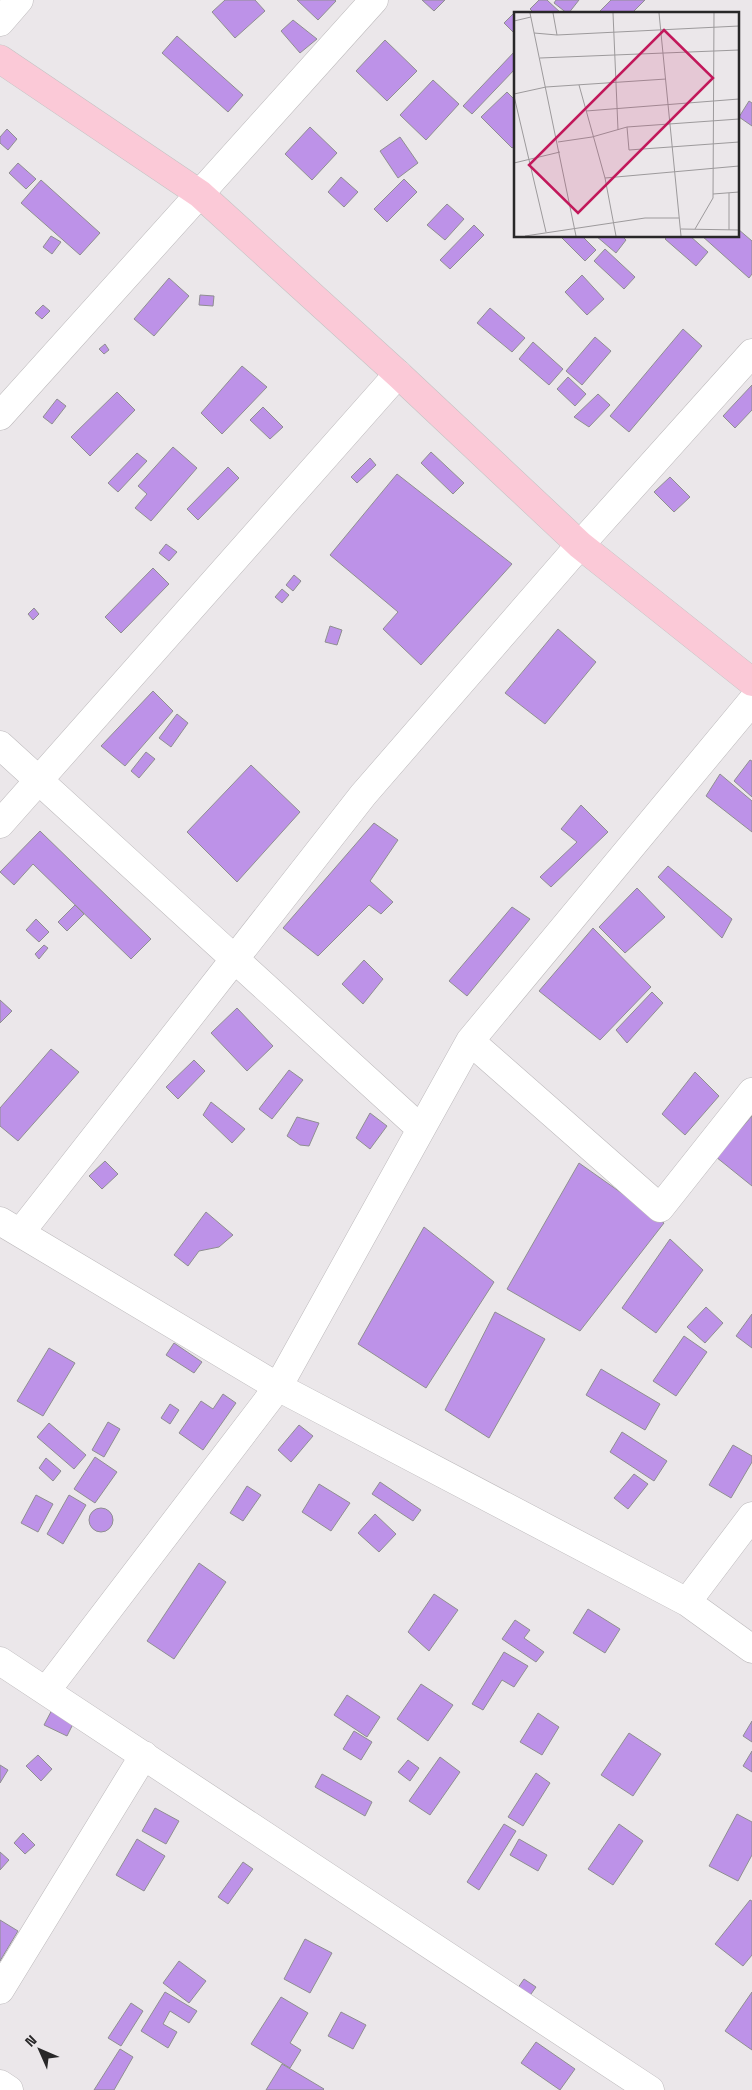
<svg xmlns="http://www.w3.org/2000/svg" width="752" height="2090" font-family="'Space Grotesk',sans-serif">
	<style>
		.building { fill: #bd92e8; stroke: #8f8e91 }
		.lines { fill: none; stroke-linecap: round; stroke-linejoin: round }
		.minor-casing { stroke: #bcb9bb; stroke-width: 29 }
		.major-casing { stroke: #c3c3c3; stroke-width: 29 }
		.minor { stroke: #fff; stroke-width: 28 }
		.major { stroke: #fbc9d7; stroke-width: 28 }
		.inset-road { fill: none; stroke: #9d9a9c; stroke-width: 1 }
		.view { fill: #c2185b; fill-opacity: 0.15; stroke: #c2185b; stroke-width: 2.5 }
		.inset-edge { fill: none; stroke: #282728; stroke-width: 2.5 }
	</style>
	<rect width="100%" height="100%" fill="#ebe7ea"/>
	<!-- building -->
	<path class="building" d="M225,0H255L265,11L235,38L212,12Z
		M297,0H335L336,1L318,20Z
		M422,0H445L434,11Z
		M539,0H547L562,14H535L530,9Z
		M556,0H579L568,14L554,3Z
		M611,0H645L631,14H597Z
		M515,12L517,14H516V35L504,23Z
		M293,20L317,39L300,53L281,31Z
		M177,36L243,95L228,112L162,53Z
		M385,40L417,71L387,101L356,71Z
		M516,50V68L472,114L463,106Z
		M433,80L459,104L426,140L400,115Z
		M507,92L516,101V145L512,148L481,117Z
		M749,101L752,103V126L739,117Z
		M310,127L337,153L312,180L285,154Z
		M7,129L17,139L8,150L0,143V137Z
		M400,137L418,163L398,178L380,151Z
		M18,163L36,179L26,189L9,173Z
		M341,177L358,192L344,207L328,192Z
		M404,179L417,192L387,222L374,209Z
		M41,180L100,233L80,255L21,203Z
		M447,204L464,219L445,240L427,225Z
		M474,225L484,235L450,269L440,260Z
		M738,229L752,241V274L749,278L702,236H738Z
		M51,236L61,242L52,254L43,247Z
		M560,236H582L596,250L585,261Z
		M596,236H622L626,240L616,253Z
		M668,236H690L708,252L696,266L665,239Z
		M605,249L635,277L624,289L594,261Z
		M582,275L604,299L587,315L565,292Z
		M169,278L189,296L154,336L134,319Z
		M200,295L214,296L213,306L199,305Z
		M43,305L50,311L42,319L35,313Z
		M490,308L525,338L512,352L477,323Z
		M683,329L702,346L629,432L610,416Z
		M595,337L611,351L582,385L566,371Z
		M533,342L563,369L549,385L519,359Z
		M105,344L109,350L104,354L99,349Z
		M242,366L267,387L222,434L201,413Z
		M568,377L586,394L575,406L557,389Z
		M752,385V410L735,428L723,416Z
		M117,392L135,410L90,456L71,437Z
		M598,394L610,405L589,427L574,417Z
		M57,399L66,406L52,424L43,417Z
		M263,407L283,427L270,439L250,420Z
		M173,447L197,468L151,521L135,508L147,494L138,486Z
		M431,452L464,483L453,494L421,463Z
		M137,453L147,461L118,492L108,483Z
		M370,458L376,465L357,483L351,477Z
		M228,467L239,478L198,520L187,509Z
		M397,474L512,564L421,665L383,629L398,612L330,555Z
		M670,477L690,497L674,512L654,492Z
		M166,544L177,552L169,561L159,553Z
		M153,568L169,584L121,633L105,617Z
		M294,575L301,581L293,591L286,585Z
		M282,589L289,595L282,603L275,597Z
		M34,608L39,614L33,620L28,614Z
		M330,626L342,630L337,645L325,642Z
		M558,629L596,662L545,724L505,693Z
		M153,691L173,711L125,766L101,746Z
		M177,714L188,723L171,747L159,738Z
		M146,752L155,759L139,778L131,771Z
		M750,760L752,761V797L734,781Z
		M251,765L300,812L237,882L187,832Z
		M720,774L752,801V832L706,796Z
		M581,805L608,832L551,887L540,877L577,842L561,829Z
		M374,823L398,840L370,881L393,902L381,914L369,905L318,956L283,928Z
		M40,831L151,939L131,959L33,864L14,885L0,872Z
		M668,866L732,919L722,938L658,877Z
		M637,888L665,917L625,953L599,927Z
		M75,905L84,914L67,931L58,922Z
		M512,907L530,919L467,996L449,981Z
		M36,919L49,932L39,942L26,930Z
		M593,928L651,987L600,1040L539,991Z
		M44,945L48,948L39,959L35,954Z
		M364,960L383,979L363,1004L342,984Z
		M652,992L663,1003L627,1043L616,1030Z
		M0,1000L12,1011L0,1023Z
		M237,1008L273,1046L247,1071L211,1033Z
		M51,1049L79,1072L18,1141L0,1126V1108Z
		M194,1060L205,1071L178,1099L166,1087Z
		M289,1070L303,1080L272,1119L259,1109Z
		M695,1072L719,1096L685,1135L662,1114Z
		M211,1102L245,1129L232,1143L203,1115Z
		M370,1113L387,1126L370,1149L356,1138Z
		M752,1116V1186L716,1157Z
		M297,1117L319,1123L309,1146L300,1145L287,1136Z
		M105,1161L118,1174L102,1189L89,1176Z
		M579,1163L664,1223L580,1331L507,1289Z
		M206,1212L233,1235L219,1247L199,1251L188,1266L174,1255Z
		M424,1227L494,1282L426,1388L358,1344Z
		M670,1239L703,1270L656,1333L622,1308Z
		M706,1307L723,1323L705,1343L687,1327Z
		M495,1312L545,1339L489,1438L445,1410Z
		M752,1314V1348L736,1336Z
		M684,1336L707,1352L676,1396L653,1381Z
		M174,1343L202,1362L194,1373L166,1355Z
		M49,1348L75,1363L43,1416L17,1401Z
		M601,1369L660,1404L645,1430L586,1395Z
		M223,1394L236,1403L203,1450L179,1433L201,1401L213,1409Z
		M170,1404L179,1410L170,1424L161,1418Z
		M108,1422L120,1429L104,1457L92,1450Z
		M49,1423L86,1455L74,1469L37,1437Z
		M299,1425L313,1436L291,1462L278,1450Z
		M622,1432L667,1461L654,1481L610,1452Z
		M733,1445L752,1456V1462L731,1498L709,1485Z
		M95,1457L117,1472L95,1503L74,1489Z
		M46,1458L61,1471L53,1481L39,1468Z
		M634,1474L648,1484L628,1509L614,1498Z
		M380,1482L421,1510L413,1521L372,1494Z
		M319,1484L350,1503L331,1531L302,1512Z
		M247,1486L261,1495L243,1521L230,1513Z
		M36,1495L53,1504L38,1532L21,1523Z
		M69,1495L86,1505L63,1544L47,1534Z
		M89 1520a12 12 0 1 1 24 0a12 12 0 1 1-24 0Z
		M375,1514L396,1534L379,1552L358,1533Z
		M199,1563L226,1582L174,1659L147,1641Z
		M434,1594L458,1610L429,1651L408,1632Z
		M588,1609L620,1629L605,1653L573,1633Z
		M515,1620L530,1630L524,1638L544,1652L536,1662L502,1639Z
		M504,1652L528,1666L514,1687L502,1680L483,1710L472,1704Z
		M421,1684L453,1705L428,1741L397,1719Z
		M347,1695L380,1717L367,1737L334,1715Z
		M55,1704L77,1716L67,1736L44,1725Z
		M538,1713L559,1727L542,1755L520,1742Z
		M752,1721V1742L743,1736Z
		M354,1731L372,1742L361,1760L343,1749Z
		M629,1733L661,1754L633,1796L601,1775Z
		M752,1751V1772L743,1766Z
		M38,1755L52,1769L41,1781L26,1766Z
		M440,1757L460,1772L430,1815L409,1801Z
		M408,1760L419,1768L410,1781L398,1772Z
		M0,1765L8,1770L0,1783Z
		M536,1773L550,1783L523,1826L508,1817Z
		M322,1774L372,1802L365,1816L315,1787Z
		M155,1808L179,1821L166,1844L142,1831Z
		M737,1814L752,1822V1855L738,1881L709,1866Z
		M504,1824L516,1831L479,1890L467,1882Z
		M619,1824L643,1841L613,1885L588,1869Z
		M23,1833L35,1845L25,1854L14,1843Z
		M137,1839L165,1856L144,1891L116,1875Z
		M519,1839L547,1855L538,1871L510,1855Z
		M0,1852L9,1860L0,1870Z
		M243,1862L253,1869L228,1904L218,1897Z
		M750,1900L752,1901V1955L743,1966L715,1944Z
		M0,1920L18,1931L0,1961Z
		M305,1939L332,1953L310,1993L284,1979Z
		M179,1961L206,1981L189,2003L163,1983Z
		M524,1979L536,1987L526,2001L515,1992Z
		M165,1992L197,2011L189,2023L170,2011L163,2024L177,2032L168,2048L141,2031Z
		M752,1992V2050L725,2031Z
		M281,1997L308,2013L290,2043L301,2050L290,2068L251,2044Z
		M131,2003L143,2011L121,2046L108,2038Z
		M341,2012L366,2025L353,2049L328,2036Z
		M536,2042L575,2069L560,2090L521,2063Z
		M120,2049L133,2057L114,2090H94Z
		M282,2064L324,2089L323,2090H266Z"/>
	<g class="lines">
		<!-- minor casing -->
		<g class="minor-casing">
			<path id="minor" d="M0,22L19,0
				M0,416L374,0
				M0,745L421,1129
				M0,824L398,374
				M470,1041L660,1208L752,1092
				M0,1221L278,1387L687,1602L752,1649
				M20,1233L363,795L580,545L752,353
				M687,1602L752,1516
				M0,1661L650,2090
				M46,1691L278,1387L470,1041L752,701
				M0,1990L144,1755
				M0,2084L9,2090"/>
		</g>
		<!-- major casing -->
		<g class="major-casing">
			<path id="major" d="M0,59L200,194L398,374L580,545L752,682"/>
		</g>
		<!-- minor -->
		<use href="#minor" class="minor"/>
		<!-- major -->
		<use href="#major" class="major"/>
	</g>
	<!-- overview -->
	<g transform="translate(514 12)">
		<rect width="225" height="225" fill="#ebe7ea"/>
		<path class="inset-road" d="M16,1L62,224M39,1L43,23M99,1L104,118M145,1L167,224M0,9L17,5M20,21L43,23L225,14M26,46L225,38M65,73L91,166L102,224M0,82L32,75L152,67M0,84L32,220M72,99L225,87M113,115L115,138L225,130M44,130L78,125L113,115L225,107M0,151L46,140M91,166L225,154M199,182L225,180M167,217L225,218M181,217L199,186L200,1M215,218V181M11,224L131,206H165"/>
		<path class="view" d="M150,18L199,66L64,201L15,153Z"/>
		<rect width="225" height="225" class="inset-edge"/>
	</g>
	<!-- north arrow -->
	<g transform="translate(40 2050) rotate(315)" stroke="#ebe7ea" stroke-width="4" paint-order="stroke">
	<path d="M0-4L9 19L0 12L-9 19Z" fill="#282728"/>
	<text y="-8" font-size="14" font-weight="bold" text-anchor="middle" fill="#282728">N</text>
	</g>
</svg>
